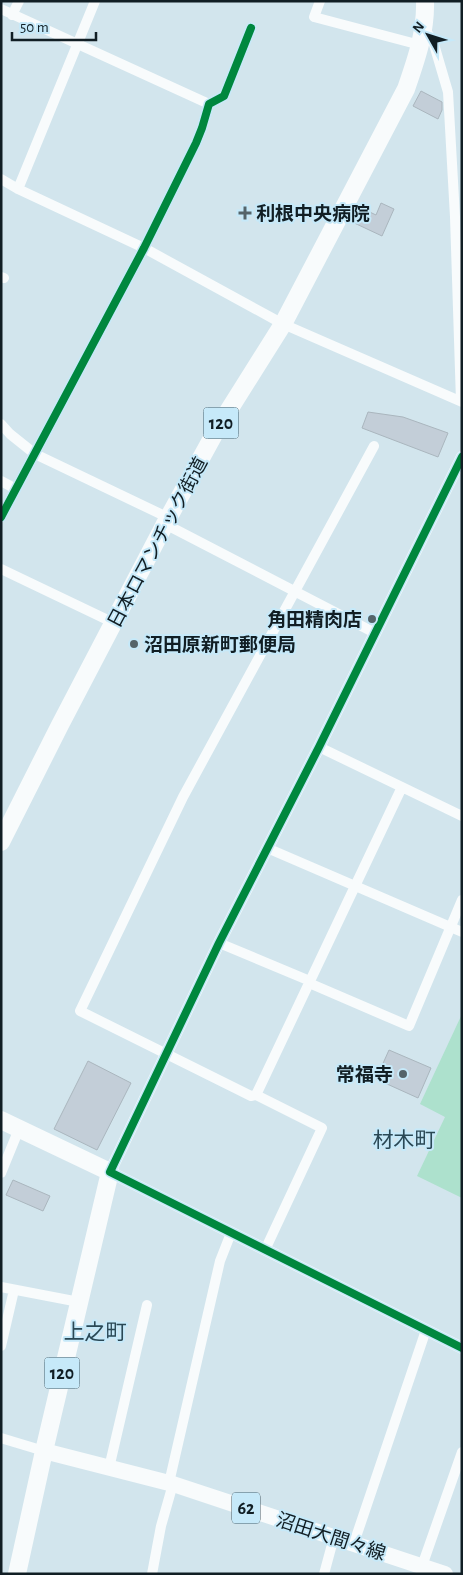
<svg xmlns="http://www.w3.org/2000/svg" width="463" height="1575" font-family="'Alegreya Sans','Noto Sans JP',sans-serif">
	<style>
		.green { fill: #ade1cd }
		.building { fill: #c3ced8; stroke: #aab6be }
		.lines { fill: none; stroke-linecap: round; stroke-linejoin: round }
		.minor { stroke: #f8fbfc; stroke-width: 10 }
		.tertiary { stroke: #f8fbfc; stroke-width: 12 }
		.primary { stroke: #f8fbfc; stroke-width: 16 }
		.trunk { stroke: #f8fbfc; stroke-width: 18 }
		.cycleway-casing { stroke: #c6e9f9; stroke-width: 11 }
		.cycleway { stroke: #00873e; stroke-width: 8 }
		.poi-dot { fill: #55646a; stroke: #c6e9f9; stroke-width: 2 }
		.labels { text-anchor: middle; stroke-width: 4; stroke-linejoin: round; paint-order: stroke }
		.shield { fill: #c6e9f9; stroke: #475b64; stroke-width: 1 }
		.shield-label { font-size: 18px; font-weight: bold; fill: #111e24 }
		.poi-label { font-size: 19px; font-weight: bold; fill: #111e24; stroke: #c6e9f9; text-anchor: start }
		.street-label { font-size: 19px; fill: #111e24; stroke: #c6e9f9 }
		.quarter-label { font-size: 21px; fill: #2a4855; stroke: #c6e9f9 }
	</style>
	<rect width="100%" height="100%" fill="#d2e5ed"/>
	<!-- green -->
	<path class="green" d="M462,1014V1198L417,1176L445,1117L420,1104Z"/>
	<!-- building -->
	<path class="building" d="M421,91L442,102V110L438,119L413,106Z
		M381,203L394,209L382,236L350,221L357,206L376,215Z
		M368,412L403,417L448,433L438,457L362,428Z
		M389,1050L431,1068L418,1098L376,1079Z
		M88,1061L131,1083L97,1150L54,1129Z
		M13,1180L50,1196L43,1211L6,1195Z"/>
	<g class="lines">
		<!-- minor -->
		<path class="minor" d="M320,1L314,17L420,45
			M1,9L209,104
			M12,15L19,1
			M424,28L433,41L448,92L455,217L461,401
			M1,179L18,189L144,248L283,324L462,402
			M18,189L95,1
			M1,277L4,278
			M1,424L10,434L35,454L169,518
			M1,481L16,489
			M1,517L144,248L196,143L202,128L209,104L224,96L251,28
			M165,524L375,633
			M1,569L114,623
			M319,747L462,816
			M267,848L462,932
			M219,943L310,981
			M309,983L409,1026L462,900
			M256,1095L402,787
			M1,1173L19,1129
			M265,1250L322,1128L256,1095L251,1096L80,1011L183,797L374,446
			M1,1287L79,1302
			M1,1346L14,1290
			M1,1438L44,1451
			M109,1468L147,1305
			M169,1483L220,1261L231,1233
			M354,1543L426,1330
			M422,1566L462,1452
			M152,1574L161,1526L173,1484
			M324,1574L334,1537"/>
		<!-- tertiary -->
		<path class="tertiary" d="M462,457L319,747L219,943L110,1172L462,1348"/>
		<!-- primary -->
		<path class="primary" d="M44,1451L173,1484L445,1574"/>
		<!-- trunk -->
		<path class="trunk" d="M1,842L60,725L165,524L217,429L283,324L406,89C416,60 426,32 425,1
			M1,1120L110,1172L44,1451L17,1574"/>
		<!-- cycleway casing -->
		<g class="cycleway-casing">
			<path id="cycleway" d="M462,457L319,747L219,943L110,1172L462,1348
				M1,517L144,248L196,143L202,128L209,104L224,96L251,28"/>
		</g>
		<!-- cycleway -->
		<use href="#cycleway" class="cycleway"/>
	</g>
	<!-- markers -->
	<g class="poi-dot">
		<path d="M242.5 205.5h5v5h5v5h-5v5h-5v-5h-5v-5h5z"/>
		<circle cx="372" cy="619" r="5"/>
		<circle cx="134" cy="644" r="5"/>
		<circle cx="403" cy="1074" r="5"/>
	</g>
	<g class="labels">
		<!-- shield labels -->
		<g class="shield">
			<rect x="203.5" y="407.5" width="35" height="31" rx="4"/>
			<rect x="44.5" y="1357.5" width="35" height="31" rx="4"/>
			<rect x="232" y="1492.5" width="28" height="31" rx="4"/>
		</g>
		<g class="shield-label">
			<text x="221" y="429">120</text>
			<text x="62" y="1379">120</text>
			<text x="246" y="1514">62</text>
		</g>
		<!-- poi labels -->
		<g class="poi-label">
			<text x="256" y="220">利根中央病院</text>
			<text x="362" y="626" text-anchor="end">角田精肉店</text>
			<text x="144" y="651">沼田原新町郵便局</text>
			<text x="393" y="1081" text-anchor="end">常福寺</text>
		</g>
		<!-- street labels -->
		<g class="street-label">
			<text transform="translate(157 542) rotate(-62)" y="7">日本ロマンチック街道</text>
			<text transform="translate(331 1536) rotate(18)" y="7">沼田大間々線</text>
		</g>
		<!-- quarter labels -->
		<g class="quarter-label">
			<text x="404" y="1147">材木町</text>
			<text x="95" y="1339">上之町</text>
		</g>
	</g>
	<!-- border -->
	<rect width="463" height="1575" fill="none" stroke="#111e24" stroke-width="5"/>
	<!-- north arrow -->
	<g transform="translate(428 35) rotate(309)" stroke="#c6e9f9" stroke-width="4" paint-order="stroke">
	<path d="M0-4L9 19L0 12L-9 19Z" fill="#111e24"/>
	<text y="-8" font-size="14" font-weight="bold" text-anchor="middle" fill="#111e24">N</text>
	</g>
	<!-- scale -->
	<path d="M12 32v8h84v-8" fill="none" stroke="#111e24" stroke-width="2.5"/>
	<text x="20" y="32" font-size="15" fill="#111e24" stroke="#c6e9f9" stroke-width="4" paint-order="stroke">50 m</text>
</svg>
